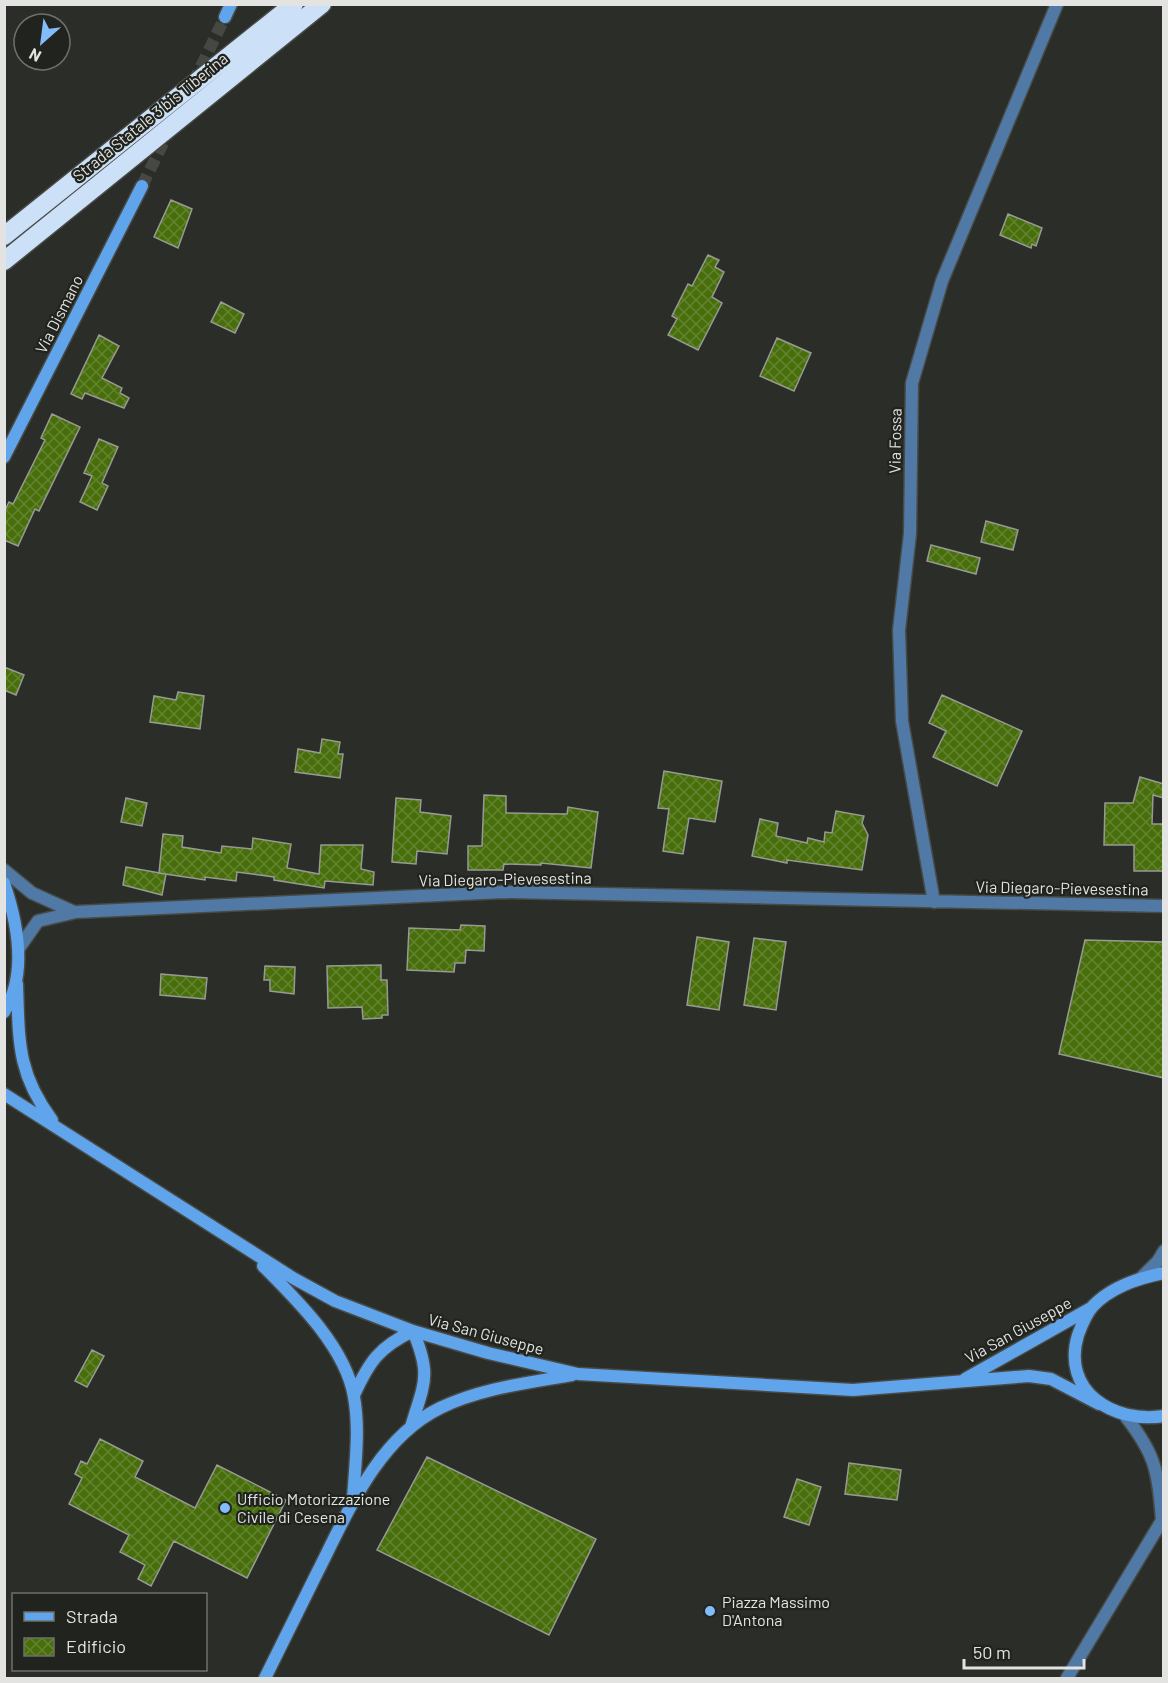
<svg xmlns="http://www.w3.org/2000/svg" width="1168" height="1683" font-family="Barlow,sans-serif">
	<style>
		.building { fill: url(#building-cross-hatch); stroke: #979b94; stroke-width: 1.5 }
		.lines { fill: none; stroke-linecap: round; stroke-linejoin: round }
		.secondary-tunnel { stroke: #464844; stroke-width: 12; stroke-dasharray: 12 6; stroke-linecap: butt }
		.street-casing { stroke: #484a46; stroke-width: 15 }
		.secondary-casing { stroke: #484a46; stroke-width: 15 }
		.highway-casing { stroke: #484a46; stroke-width: 21 }
		.street { stroke: #5079a6; stroke-width: 12 }
		.secondary { stroke: #60a4ec; stroke-width: 12 }
		.highway { stroke: #cce0f7; stroke-width: 18 }
		.poi-dot { fill: #82bcfa; stroke: #21231e; stroke-width: 2 }
		.labels { text-anchor: middle; stroke-width: 4.5; stroke-linejoin: round; paint-order: stroke }
		.street-label { font-size: 16px; fill: #e3e4e1; stroke: #21231e }
		.poi-label { font-size: 16px; fill: #e3e4e1; stroke: #21231e; text-anchor: start }
	</style>
	<defs>
		<pattern id="building-cross-hatch" width="8" height="8" patternUnits="userSpaceOnUse" patternTransform="scale(1.5)"><rect width="8" height="8" fill="#486e0c"/><path d="M0 0l8 8M0 8l8-8" fill="none" stroke="#62832f"/></pattern>
	</defs>
	<rect width="100%" height="100%" fill="#2a2d28"/>
	<!-- building -->
	<path class="building" d="M171,200L192,209L178,248L154,237Z
		M1008,214L1042,228L1036,246L1032,244L1031,248L1000,235Z
		M708,255L719,260L715,267L724,272L712,297L722,303L698,350L668,335L677,319L672,316L688,284L692,286Z
		M221,302L244,314L235,333L211,322Z
		M99,335L119,346L102,378L122,388L120,393L129,398L124,408L85,393L82,399L71,394Z
		M777,338L811,353L794,391L760,376Z
		M52,414L80,427L39,511L35,509L18,546L4,540V512L9,502L13,504L45,440L41,438Z
		M99,439L118,447L102,483L108,486L97,510L80,502L92,476L84,473Z
		M986,521L1018,530L1013,550L981,542Z
		M931,545L980,558L976,574L927,561Z
		M4,667L24,675L16,695L4,690Z
		M178,692L204,696L200,729L150,722L154,696L176,700Z
		M942,695L1022,731L997,786L933,757L946,731L929,723Z
		M322,739L340,742L338,754H343L340,778L295,772L298,749L320,753Z
		M664,771L722,781L715,822L689,818L683,854L663,851L669,809L658,808Z
		M1140,777L1164,784V798L1153,795L1152,824H1164V871H1134V845H1104L1105,803H1133Z
		M484,795L506,796V813L567,814L568,807L598,812L591,868L541,863V865L504,864L503,870H468V846H482Z
		M126,798L147,803L142,826L121,822Z
		M396,798L421,800L420,812L451,816L447,854L417,851L416,864L392,862Z
		M836,811L864,816L862,823L868,835L862,870L787,860V863L752,856L760,819L778,823L776,836L807,843L808,838L824,842L825,832L832,833Z
		M163,834L183,836L182,847L221,853L222,846L252,849L253,838L291,844L287,868L319,874L321,845H363L361,869L374,872L373,885L325,881L324,888L274,880V877L237,872L236,881L205,877V880L159,873Z
		M126,867L166,874L162,895L123,885Z
		M461,925L485,926L484,951L466,950L465,963H455L454,972L407,970L409,928L460,930Z
		M697,937L729,942L719,1010L687,1005Z
		M754,938L786,942L776,1010L744,1005Z
		M1085,940L1164,942V1078L1059,1054Z
		M381,965V980H387L388,1015H382V1018L363,1019L362,1007L328,1008L327,966Z
		M265,966L295,967L294,994L270,991V980H264Z
		M161,974L207,978L205,999L160,995Z
		M92,1350L104,1356L87,1387L75,1381Z
		M100,1439L143,1461L135,1477L195,1508L217,1465L286,1500L247,1578L174,1541L151,1586L138,1579L145,1565L120,1552L129,1535L69,1504L82,1478L75,1474L81,1461L87,1464Z
		M427,1457L596,1539L549,1635L377,1550Z
		M849,1463L901,1470L897,1500L845,1494Z
		M797,1479L821,1487L809,1525L784,1517Z"/>
	<g class="lines">
		<!-- secondary-tunnel -->
		<path class="secondary-tunnel" d="M193,83L225,17
			M142,186L169,131"/>
		<!-- street casing -->
		<g class="street-casing">
			<path id="street" d="M4,870L32,893L74,912
				M934,902L902,721L899,630L910,534L912,383L942,281L1057,4
				M19,948L38,921L76,912L504,892L1164,906
				M1141,1278L1158,1261L1164,1251
				M1126,1417C1156,1455 1158,1472 1162,1520
				M1067,1678L1164,1517"/>
		</g>
		<!-- secondary casing -->
		<g class="secondary-casing">
			<path id="secondary" d="M225,17L231,4
				M4,457L142,186
				M4,883C18,924 28,974 4,1012
				M17,984C19,1041 17,1073 52,1120
				M4,1094L293,1278L335,1301L413,1331L488,1353L578,1374L853,1390L1029,1376L1051,1379L1099,1404
				M263,1266C297,1300 346,1348 354,1397C360,1430 355,1466 353,1499
				M1164,1273C1138,1278 1111,1287 1093,1306C1086,1314 1082,1324 1078,1335C1061,1391 1113,1424 1164,1416
				M965,1379L1091,1308
				M354,1395C369,1362 379,1347 413,1331
				M411,1427C424,1383 432,1376 413,1331
				M265,1678C282,1643 300,1608 317,1573C347,1514 377,1439 440,1408C481,1388 528,1383 572,1375"/>
		</g>
		<!-- highway casing -->
		<g class="highway-casing">
			<path id="highway" d="M4,236L294,4
				M4,261L322,4"/>
		</g>
		<!-- street -->
		<use href="#street" class="street"/>
		<!-- secondary -->
		<use href="#secondary" class="secondary"/>
		<!-- highway -->
		<use href="#highway" class="highway"/>
	</g>
	<!-- markers -->
	<g class="poi-dot">
		<circle cx="225" cy="1508" r="6"/>
		<circle cx="710" cy="1611" r="6"/>
	</g>
	<g class="labels">
		<!-- street labels -->
		<g class="street-label">
			<text transform="translate(150 117) rotate(-39)" y="6">Strada Statale 3 bis Tiberina</text>
			<text transform="translate(59 314) rotate(-63)" y="6">Via Dismano</text>
			<text transform="translate(895 441) rotate(-89)" y="6">Via Fossa</text>
			<text transform="translate(505 879) rotate(-1)" y="6">Via Diegaro-Pievesestina</text>
			<text transform="translate(1062 888) rotate(1)" y="6">Via Diegaro-Pievesestina</text>
			<text transform="translate(1018 1330) rotate(-29)" y="6">Via San Giuseppe</text>
			<text transform="translate(486 1334) rotate(15)" y="6">Via San Giuseppe</text>
		</g>
		<!-- poi labels -->
		<g class="poi-label">
			<text x="237" y="1505">Ufficio Motorizzazione<tspan x="237" dy="18">Civile di Cesena</tspan></text>
			<text x="722" y="1608">Piazza Massimo<tspan x="722" dy="18">D'Antona</tspan></text>
		</g>
	</g>
	<!-- border -->
	<rect width="1168" height="1683" fill="none" stroke="#e3e4e1" stroke-width="12"/>
	<!-- legend -->
	<rect x="12" y="1593" width="195" height="78" fill="#21231e" stroke="#6f706c" stroke-width="1.5"/>
	<rect x="24" y="1612" width="30" height="9" fill="#60a4ec" stroke="#6f706c" stroke-width="1.5"/>
	<text x="66" y="1623" font-size="18" fill="#e3e4e1">Strada</text>
	<rect x="24" y="1638" width="30" height="18" fill="url(#building-cross-hatch)" stroke="#6f706c" stroke-width="1.5"/>
	<text x="66" y="1653" font-size="18" fill="#e3e4e1">Edificio</text>
	<!-- north arrow -->
	<g transform="translate(42 42) rotate(208)"><circle r="28" fill="#21231e" stroke="#6f706c" stroke-width="1.5"/>
	<path d="M0-4.5L10 22L0 15L-10 22Z" fill="#82bcfa"/>
	<text y="-9" font-size="16" font-weight="bold" text-anchor="middle" fill="#e3e4e1">N</text>
	</g>
	<!-- scale -->
	<path d="M964 1659v9h120v-9" fill="none" stroke="#e3e4e1" stroke-width="3"/>
	<text x="973" y="1659" font-size="18" fill="#e3e4e1" stroke="#21231e" stroke-width="4.5" paint-order="stroke">50 m</text>
</svg>
